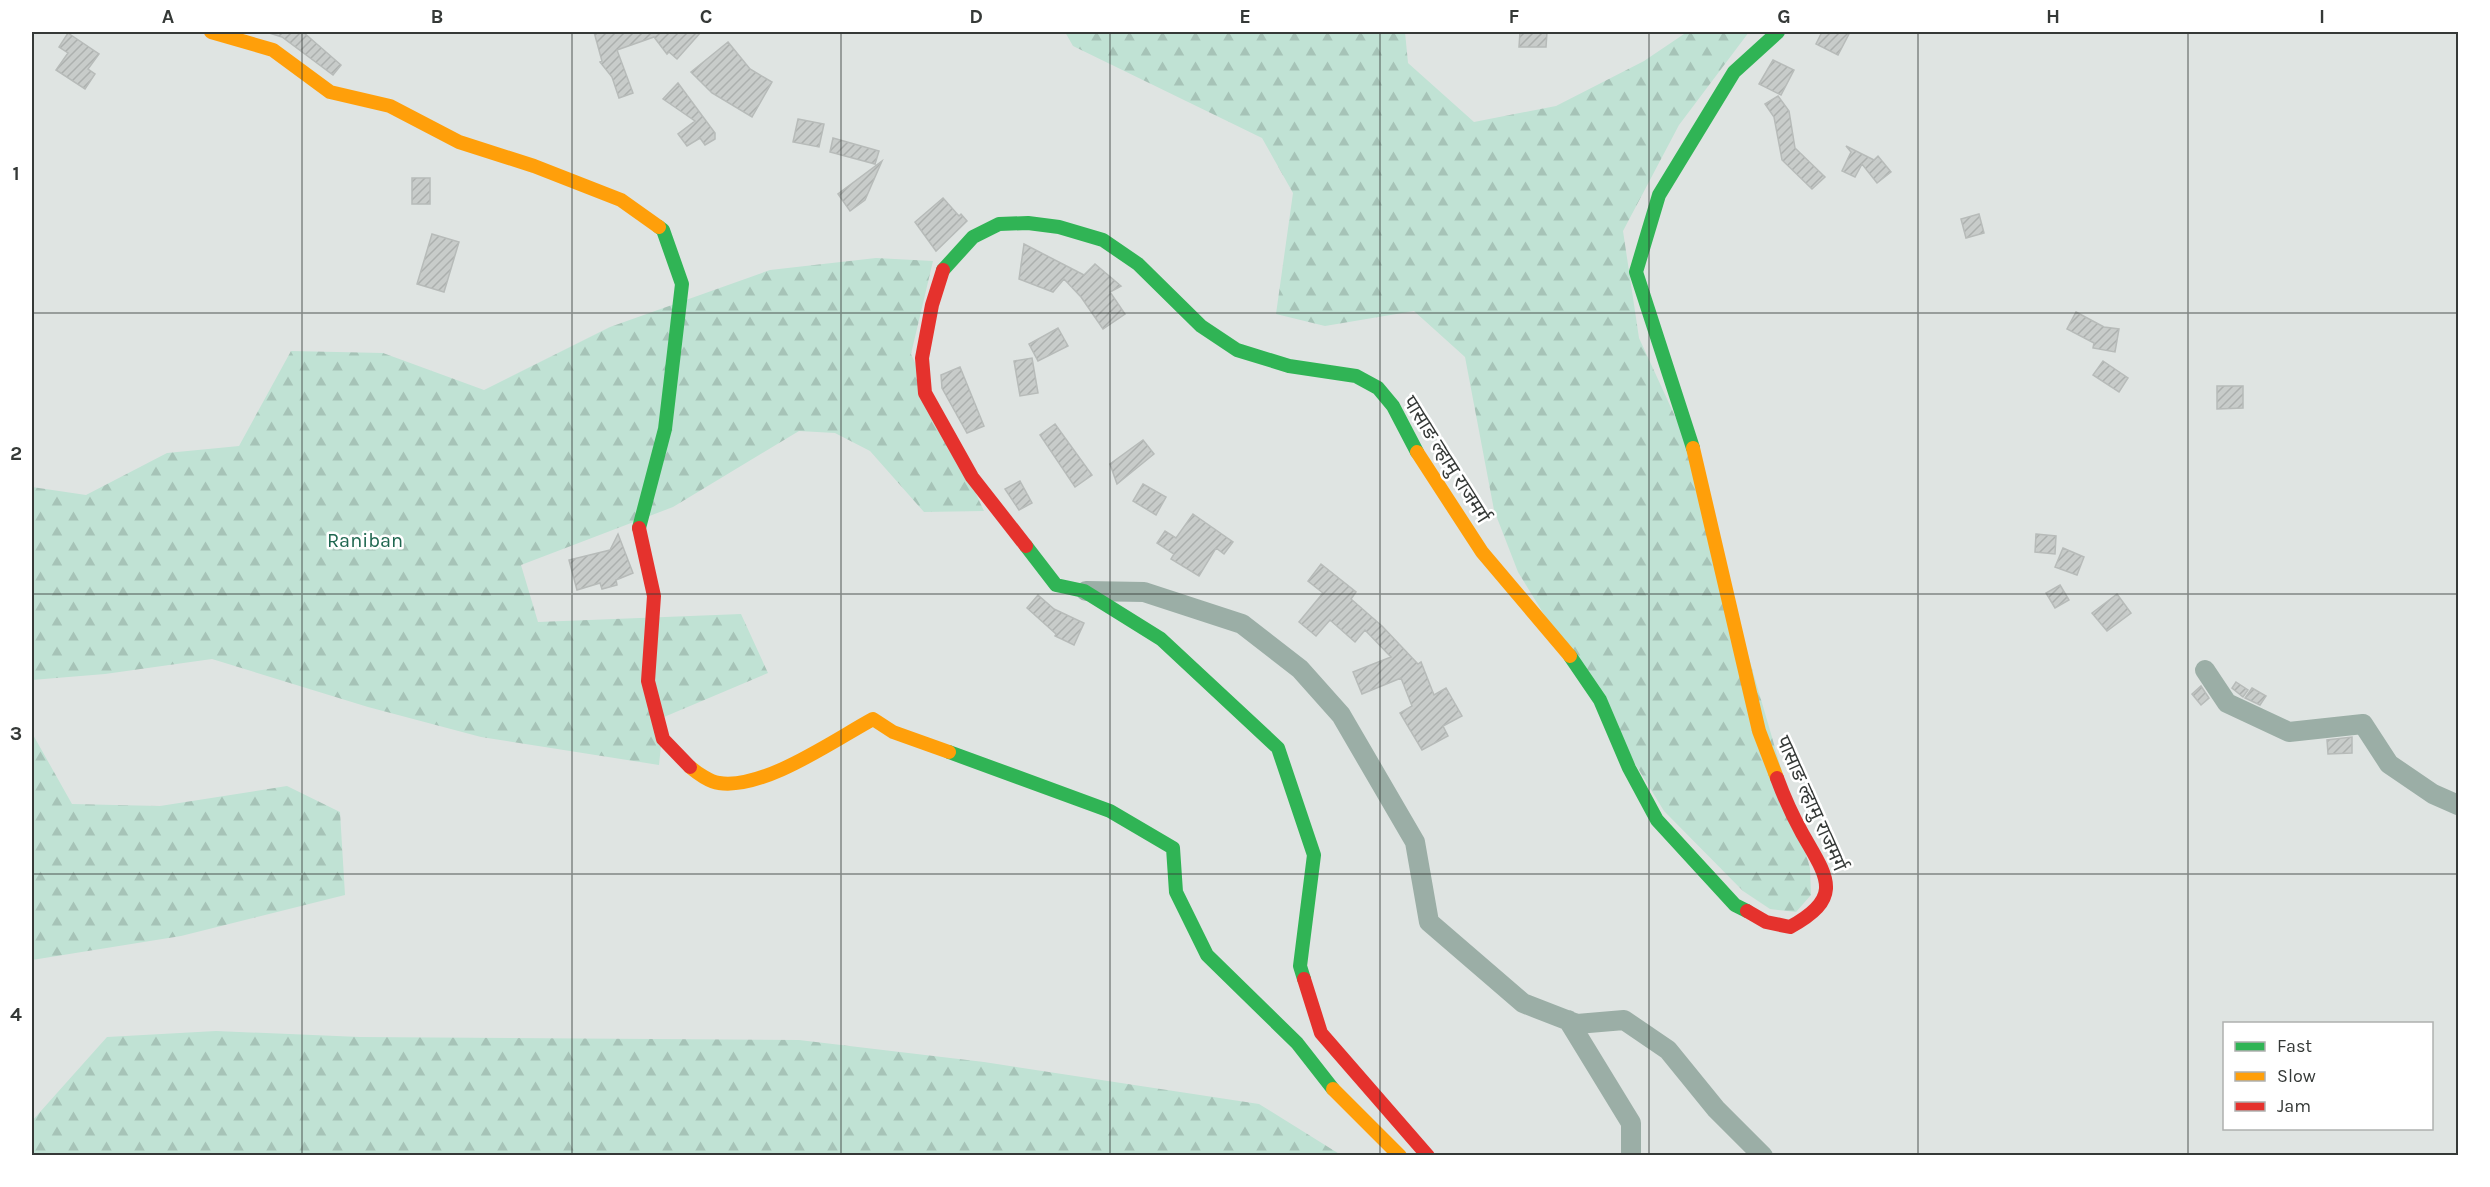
<svg xmlns="http://www.w3.org/2000/svg" width="2490" height="1187" font-family="Karla,'Noto Sans Devanagari',sans-serif">
	<style>
		.forest { fill: url(#forest-firs) }
		.building { fill: url(#building-hatch); stroke: #b7bbb9; stroke-width: 1.5 }
		.lines { fill: none; stroke-linecap: round; stroke-linejoin: round }
		.street { stroke: #9baea6; stroke-width: 20 }
		.fast { stroke: #30b455; stroke-width: 14 }
		.slow { stroke: #ff9f0a; stroke-width: 14 }
		.jam { stroke: #e5322d; stroke-width: 14 }
		.grid { fill: none; stroke: #353937; stroke-width: 1.5; stroke-opacity: 0.55 }
		.labels { text-anchor: middle; stroke-width: 5; stroke-linejoin: round; paint-order: stroke }
		.street-label { font-size: 20px; fill: #353937; stroke: #fff }
		.park-label { font-size: 20px; fill: #1e664f; stroke: #fff }
		.neatline { fill: none; stroke: #353937; stroke-width: 2 }
		.grid-label { font-size: 20px; text-anchor: middle; font-weight: bold; fill: #353937 }
	</style>
	<defs>
		<pattern id="forest-firs" width="22" height="20" patternUnits="userSpaceOnUse" patternTransform="scale(1.5)"><rect width="22" height="20" fill="#c0e2d4"/><path d="M5 1l3.5 6h-7zM16 11l3.5 6h-7z" fill="#a6c3b7"/></pattern>
		<pattern id="building-hatch" width="6" height="6" patternUnits="userSpaceOnUse" patternTransform="scale(1.5)"><rect width="6" height="6" fill="#c8ccca"/><path d="M-1 1l2-2M0 6l6-6M5 7l2-2" fill="none" stroke="#acb0ae"/></pattern>
	</defs>
	<rect width="100%" height="100%" fill="#dfe4e2"/>
	<!-- forest -->
	<path class="forest" d="M1065,32H1405L1408,63L1474,122L1556,106L1644,61L1687,32H1749L1679,125L1623,231L1639,338L1685,438L1810,868L1811,895L1796,912L1770,909L1743,891L1664,811L1518,572L1494,510L1465,357L1414,311L1325,326L1276,314L1293,193L1262,138L1073,46Z
		M876,258L933,261L911,354L984,511L924,512L870,451L835,433L799,431L673,507L521,565L538,622L741,614L768,673L664,717L659,765L481,737L368,707L212,659L105,674L32,680V487L86,495L167,453L239,446L291,351L383,353L484,390L610,327L770,270Z
		M32,733L72,804L160,806L287,786L340,812L345,895L181,936L32,960Z
		M216,1031L360,1037L799,1040L984,1062L1259,1104L1341,1155H32V1121L107,1037Z"/>
	<!-- building -->
	<path class="building" d="M266,32H303L341,65L333,75L282,37Z
		M594,32H701L677,59L669,52L667,54L654,37L617,50L633,93L619,98L612,77L600,62L602,61Z
		M1520,32H1547L1546,47H1519Z
		M1822,32H1850L1838,55L1816,44Z
		M68,33L99,54L88,69L95,74L85,89L56,70L68,53L59,47Z
		M728,42L750,69L772,82L752,117L712,93L691,72Z
		M1773,60L1794,70L1781,95L1759,84Z
		M678,83L715,133V139L705,145L700,138L687,146L678,134L695,121L663,99Z
		M1778,96L1789,111L1795,148L1825,177L1812,189L1782,160L1774,117L1765,104Z
		M798,119L824,124L819,147L793,142Z
		M833,138L879,151L875,164L830,152Z
		M1846,146L1874,160L1878,156L1891,172L1877,183L1862,164L1855,177L1842,171L1851,152Z
		M882,161L865,200L850,211L838,194Z
		M412,178H430V204H412Z
		M943,198L959,216L961,214L967,221L936,251L915,222Z
		M1979,214L1984,233L1966,238L1961,219Z
		M432,234L459,242L444,292L417,284Z
		M1024,244L1084,275L1095,264L1121,286L1110,292L1125,314L1103,329L1081,297L1064,279L1053,292L1019,279Z
		M2076,312L2104,327L2119,329L2115,352L2093,348L2094,343L2067,329Z
		M1058,328L1068,346L1038,361L1029,344Z
		M1032,358L1038,393L1020,396L1014,361Z
		M2103,361L2128,378L2119,392L2093,375Z
		M960,367L984,426L967,433L942,388L941,375Z
		M2217,386H2243V408L2217,409Z
		M1055,424L1092,475L1075,487L1040,435Z
		M1143,440L1154,454L1117,484L1110,464Z
		M1020,481L1032,503L1019,510L1005,489Z
		M1143,484L1166,497L1156,515L1133,501Z
		M1193,514L1233,542L1224,554L1216,548L1199,576L1171,559L1174,554L1157,543L1165,531L1176,538Z
		M618,534L633,573L616,580L617,585L602,589L600,583L577,590L569,560L610,550Z
		M2036,534L2056,536L2055,554L2035,552Z
		M2063,548L2084,557L2077,575L2055,567Z
		M1321,564L1356,592L1351,599L1382,626L1418,664L1421,662L1434,695L1446,688L1462,716L1443,726L1448,736L1422,750L1400,713L1412,706L1401,678L1362,694L1353,672L1391,657L1365,630L1355,642L1330,620L1316,636L1299,622L1323,593L1308,581Z
		M2060,585L2069,600L2055,608L2046,593Z
		M2117,594L2131,613L2107,631L2092,613Z
		M1038,595L1054,609L1084,623L1074,645L1055,636L1056,634L1027,608Z
		M2236,682L2248,690L2243,697L2232,688Z
		M2201,686L2209,698L2201,705L2192,694Z
		M2252,688L2266,696L2260,705L2245,698Z
		M2352,737V753L2328,754L2327,740Z"/>
	<g class="lines">
		<!-- street -->
		<path class="street" d="M1086,591L1144,592L1242,624L1300,669L1341,715L1415,842L1429,922L1523,1003L1577,1024L1624,1020L1668,1050L1716,1109L1763,1156
			M2205,670L2227,703L2289,732L2363,724L2389,764L2433,794L2458,805
			M1568,1020L1631,1123V1156"/>
		<!-- fast -->
		<path class="fast" d="M943,270L973,237L999,224L1028,223L1059,227L1103,240L1138,264L1201,326L1237,350L1289,366L1356,376L1378,388L1393,406L1417,452
			M1693,448L1636,272L1659,195L1734,72L1778,32
			M639,528L665,429L682,284L663,230L659,227
			M1026,546L1056,585L1084,591L1161,639L1278,748L1314,855L1300,966L1304,979
			M1570,656L1600,700L1629,768L1657,820L1735,905L1747,911
			M949,752L1110,811L1173,848L1176,892L1207,955L1297,1043L1333,1089"/>
		<!-- slow -->
		<path class="slow" d="M211,32L273,50L330,92L390,106L459,142L534,166L621,200L659,227
			M1693,448L1759,731L1777,778
			M1417,452L1482,552L1570,656
			M690,767C697,773 710,782 719,783C764,790 834,740 873,719L893,732L949,752
			M1333,1089L1400,1156"/>
		<!-- jam -->
		<path class="jam" d="M943,270L932,305L922,358L925,393L972,477L1026,546
			M639,528L654,596L648,681L663,739L690,767
			M1747,911L1766,922L1790,927C1845,897 1827,877 1802,833C1792,815 1784,797 1777,778
			M1304,979L1321,1033L1428,1156"/>
	</g>
	<!-- grid -->
	<path class="grid" d="M302,32V1156M572,32V1156M841,32V1156M1110,32V1156M1380,32V1156M1649,32V1156M1918,32V1156M2188,32V1156M32,313H2458M32,594H2458M32,874H2458"/>
	<g class="labels">
		<!-- street labels -->
		<g class="street-label">
			<text transform="translate(1447 459) rotate(58)" y="7">पासाङ ल्हामु राजमर्ग</text>
			<text transform="translate(1812 803) rotate(66)" y="7">पासाङ ल्हामु राजमर्ग</text>
		</g>
		<!-- park labels -->
		<g class="park-label">
			<text x="365" y="547">Raniban</text>
		</g>
	</g>
	<!-- border -->
	<rect width="2490" height="1187" fill="none" stroke="#ffffff" stroke-width="66"/>
	<!-- legend -->
	<rect x="2223" y="1022" width="210" height="108" fill="#ffffff" stroke="#aeb0af" stroke-width="1.5"/>
	<rect x="2235" y="1042" width="30" height="9" fill="#30b455" stroke="#aeb0af" stroke-width="1.5"/>
	<text x="2277" y="1052" font-size="18" fill="#353937">Fast</text>
	<rect x="2235" y="1072" width="30" height="9" fill="#ff9f0a" stroke="#aeb0af" stroke-width="1.5"/>
	<text x="2277" y="1082" font-size="18" fill="#353937">Slow</text>
	<rect x="2235" y="1102" width="30" height="9" fill="#e5322d" stroke="#aeb0af" stroke-width="1.5"/>
	<text x="2277" y="1112" font-size="18" fill="#353937">Jam</text>
	<rect x="33" y="33" width="2424" height="1121" class="neatline"/>
	<g class="grid-label">
		<text x="168" y="23">A</text>
		<text x="437" y="23">B</text>
		<text x="706" y="23">C</text>
		<text x="976" y="23">D</text>
		<text x="1245" y="23">E</text>
		<text x="1514" y="23">F</text>
		<text x="1784" y="23">G</text>
		<text x="2053" y="23">H</text>
		<text x="2322" y="23">I</text>
		<text x="16" y="180">1</text>
		<text x="16" y="460">2</text>
		<text x="16" y="740">3</text>
		<text x="16" y="1021">4</text>
	</g>
</svg>
